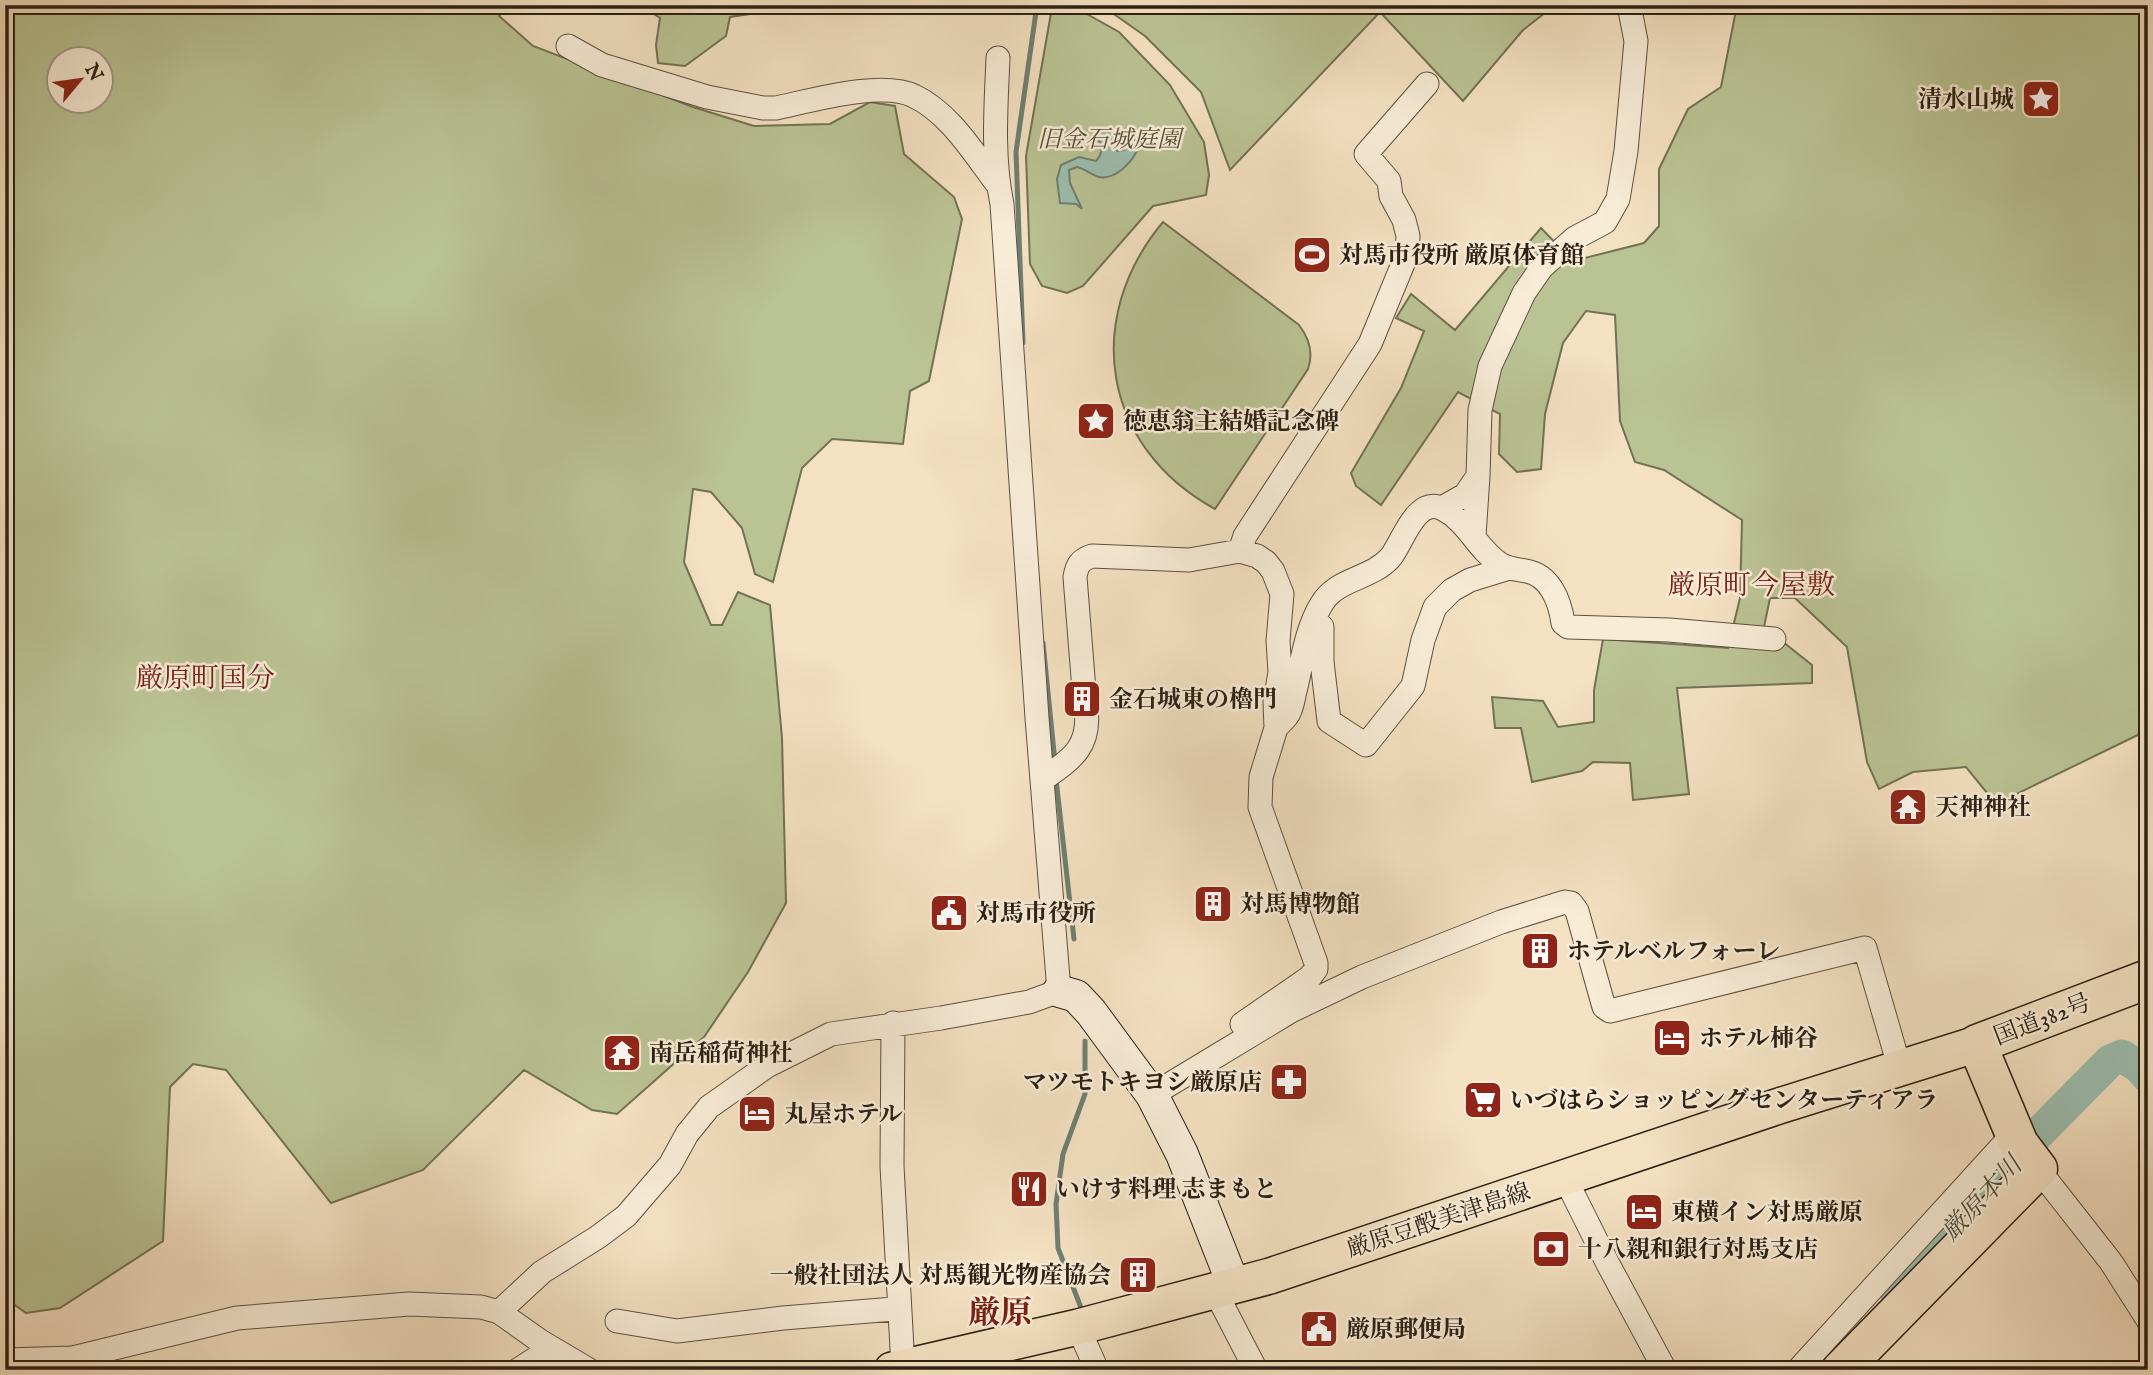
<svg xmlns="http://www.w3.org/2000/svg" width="2153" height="1375" font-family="'IM FELL English','Noto Serif JP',serif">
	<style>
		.green { fill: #bac394; stroke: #727254; stroke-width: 2; fill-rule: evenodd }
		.water { fill: #9cbeaf; stroke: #6f7f71; stroke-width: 2 }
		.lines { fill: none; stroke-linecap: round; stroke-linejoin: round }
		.stream { stroke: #6f7f71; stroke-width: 5 }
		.river { stroke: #9cbeaf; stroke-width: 33 }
		.street-casing { stroke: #5d503f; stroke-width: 25 }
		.secondary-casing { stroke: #2b2013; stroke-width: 34 }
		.primary-casing { stroke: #2b2013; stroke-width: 38 }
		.highway-casing { stroke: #2b2013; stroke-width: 41 }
		.street { stroke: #f8ecd7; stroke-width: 23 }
		.secondary { stroke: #f8ecd7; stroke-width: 32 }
		.primary { stroke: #f4e1c2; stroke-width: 35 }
		.highway { stroke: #f4e1c2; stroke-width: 38 }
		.labels { text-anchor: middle; stroke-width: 5; stroke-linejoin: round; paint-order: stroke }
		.poi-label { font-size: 24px; font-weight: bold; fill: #2b2013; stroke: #f8ecd7; text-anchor: start }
		.park-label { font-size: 24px; font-style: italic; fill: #56513a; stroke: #f8ecd7 }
		.street-label { font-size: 24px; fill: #2b2013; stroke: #f8ecd7 }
		.water-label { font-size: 26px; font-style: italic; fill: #4d4f42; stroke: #f8ecd7 }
		.quarter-label { font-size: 28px; fill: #7a1f14; stroke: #f8ecd7 }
		.district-label { font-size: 32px; font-weight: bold; fill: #7a1f14; stroke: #f8ecd7 }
	</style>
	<rect width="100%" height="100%" fill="#f4e1c2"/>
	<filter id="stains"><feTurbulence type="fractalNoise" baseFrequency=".00286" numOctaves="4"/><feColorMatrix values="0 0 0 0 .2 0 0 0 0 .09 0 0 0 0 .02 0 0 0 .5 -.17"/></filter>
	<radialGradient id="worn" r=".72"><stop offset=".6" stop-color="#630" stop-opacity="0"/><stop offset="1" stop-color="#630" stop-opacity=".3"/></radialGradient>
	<!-- green -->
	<path class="green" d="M5,5H509L499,16L533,46L693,107L754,126L830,124L870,102L895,106L904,154L954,197L962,219L929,381L910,391L903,444L832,439L802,468L773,582L755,574L742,528L711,492L693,489L684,562L711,625H722L738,592L770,605L782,738L786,903L748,972L704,1037L617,1114L592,1110L524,1070L423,1170L331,1203L226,1070L193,1064L170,1087L163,1241L60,1308L26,1313L5,1298ZM60,60H102V102H60Z
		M640,5H784L783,9L730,17L726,36L685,66L658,63L656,45L660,18Z
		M1101,5H1555L1523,30L1463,101L1380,12L1230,170L1201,92L1145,36Z
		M1737,5H2148V730L1996,804L1966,767L1913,772L1879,789L1867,762L1847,647L1795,598H1770L1764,627L1812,665V683L1677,688L1689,794L1633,800L1630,763L1593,762L1582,771L1532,782L1521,728H1495L1492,697L1543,701L1558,727L1594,722V690L1603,639L1728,648L1740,598L1742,520L1664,470L1635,462L1620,421L1615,315L1586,311L1563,343L1545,414L1541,469L1517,472L1499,454L1500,414L1458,392L1381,505L1356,486L1351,473L1401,388L1424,331L1396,318L1411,294L1455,330L1541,228L1573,261L1644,243L1659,226V169L1688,109L1721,87Z
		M1078,9L1119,32L1170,85L1204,142L1209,175L1206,195L1153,206L1083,286L1067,293L1042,286L1030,264L1026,156L1051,13Z
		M1163,222L1299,325C1309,338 1314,352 1308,369L1215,509C1102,447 1082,319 1163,222Z"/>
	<!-- water -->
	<path class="water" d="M1103,131L1120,133L1123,138L1117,139L1113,145L1117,151L1124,150V143L1134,139L1137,151C1130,164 1115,180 1099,177C1092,175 1085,169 1077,167L1069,170L1070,183L1082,209L1076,204L1060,203L1057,179L1061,165L1079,157L1096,161C1104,152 1103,145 1096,136Z"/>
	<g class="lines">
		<!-- stream -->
		<path class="stream" d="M1023,343L1016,152L1037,5
			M1043,643L1055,762
			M1056,779L1074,939
			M1083,1313L1058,1248L1056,1204L1063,1154L1085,1094V1041"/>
		<!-- river -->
		<path class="river" d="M1895,1290L1993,1186L2020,1152L2110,1061L2122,1056L2138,1066L2148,1077"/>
		<!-- street casing -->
		<g class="street-casing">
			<path id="street" d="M568,46L602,65L707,97L763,108H776C810,101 882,80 914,96C950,113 974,154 998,185
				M1442,508L1465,495L1478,476L1480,410L1490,366L1524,293L1542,267L1575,238L1605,222L1618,199L1626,151L1636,41L1629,5
				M1474,536L1478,476
				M1240,551L1245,536L1370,344L1407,254L1408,236L1404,220L1391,196L1389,181L1366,154L1427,84
				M1317,622L1322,627V662L1329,721L1366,745L1413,686L1423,640L1435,607L1452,590L1470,580L1509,568
				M1084,690L1075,577C1077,565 1080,560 1092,556L1189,560L1240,551L1257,556L1266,562L1273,571L1282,594L1278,641L1280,672L1275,702L1276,728L1261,777L1260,807L1316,963V969L1310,977L1242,1024
				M1276,728C1279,724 1284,720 1287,716C1292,710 1293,699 1295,691C1302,663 1306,630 1321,605C1336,578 1370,580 1390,558C1402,545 1415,495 1443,509C1467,521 1478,550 1500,564C1508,569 1516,569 1526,571C1550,575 1560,601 1563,623L1568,627L1669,630L1774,639
				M1042,780C1070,760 1091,748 1086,709
				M893,1023L892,1166L903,1367
				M1152,1095L1291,1011L1362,977L1501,922L1565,902L1571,903L1577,911L1604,1007L1610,1011L1865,948L1900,1069
				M2038,1169L2111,1262L2148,1320
				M1565,1178L1608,1264L1665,1370
				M1215,1291L1256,1370
				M499,1312L542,1272L598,1237L626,1216L670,1165L687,1134L709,1107L767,1066L831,1034L941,1018L1029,1002L1059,991L1037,718L1002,204C992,156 996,107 998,58
				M617,1321L677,1331L783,1318L894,1309
				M1078,1327L1097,1370
				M5,1360L73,1358L237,1318L409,1304L481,1307L499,1312L540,1341L589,1370
				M518,1370L552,1348
				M1798,1370L2014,1133"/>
		</g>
		<!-- secondary casing -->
		<g class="secondary-casing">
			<path id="secondary" d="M1059,991L1076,996L1091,1012L1152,1095L1182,1154L1234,1286"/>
		</g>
		<!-- primary casing -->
		<g class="primary-casing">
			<path id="primary" d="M892,1370L1078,1327L1270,1276L1779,1106L1977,1044"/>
		</g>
		<!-- highway casing -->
		<g class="highway-casing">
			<path id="highway" d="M1841,1370L2038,1169L2019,1144L1977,1044L2148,979"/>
		</g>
		<!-- street -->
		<use href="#street" class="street"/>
		<!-- secondary -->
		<use href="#secondary" class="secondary"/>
		<!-- primary -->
		<use href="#primary" class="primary"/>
		<!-- highway -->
		<use href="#highway" class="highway"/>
	</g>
	<!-- icons -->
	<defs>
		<g id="sight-square" transform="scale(2.0125)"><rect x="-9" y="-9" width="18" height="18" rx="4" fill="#8f2418" stroke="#f8ecd7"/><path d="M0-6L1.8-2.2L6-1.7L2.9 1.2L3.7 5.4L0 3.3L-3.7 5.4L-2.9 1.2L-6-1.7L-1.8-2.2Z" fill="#fff"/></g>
		<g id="stadium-square" transform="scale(2.0125)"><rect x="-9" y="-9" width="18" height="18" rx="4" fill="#8f2418" stroke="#f8ecd7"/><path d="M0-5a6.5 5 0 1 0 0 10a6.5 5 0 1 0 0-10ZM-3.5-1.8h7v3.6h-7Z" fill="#fff"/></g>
		<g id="building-square" transform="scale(2.0125)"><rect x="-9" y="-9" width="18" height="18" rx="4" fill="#8f2418" stroke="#f8ecd7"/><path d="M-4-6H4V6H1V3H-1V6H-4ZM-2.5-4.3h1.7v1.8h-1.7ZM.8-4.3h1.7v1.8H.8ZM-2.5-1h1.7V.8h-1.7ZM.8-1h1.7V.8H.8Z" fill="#fff"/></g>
		<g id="temple-square" transform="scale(2.0125)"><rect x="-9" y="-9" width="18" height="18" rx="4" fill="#8f2418" stroke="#f8ecd7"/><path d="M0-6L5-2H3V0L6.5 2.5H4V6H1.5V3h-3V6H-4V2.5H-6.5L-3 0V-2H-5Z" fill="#fff"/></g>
		<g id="civic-square" transform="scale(2.0125)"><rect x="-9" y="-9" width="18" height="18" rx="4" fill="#8f2418" stroke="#f8ecd7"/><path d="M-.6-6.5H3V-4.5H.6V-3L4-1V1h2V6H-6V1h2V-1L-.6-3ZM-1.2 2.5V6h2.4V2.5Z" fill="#fff"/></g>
		<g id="hotel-square" transform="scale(2.0125)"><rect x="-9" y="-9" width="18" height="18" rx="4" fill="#8f2418" stroke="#f8ecd7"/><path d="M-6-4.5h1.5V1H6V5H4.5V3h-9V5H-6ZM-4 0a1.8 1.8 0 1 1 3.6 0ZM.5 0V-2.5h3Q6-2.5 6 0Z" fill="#fff"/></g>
		<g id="pharmacy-square" transform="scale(2.0125)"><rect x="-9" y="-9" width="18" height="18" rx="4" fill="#8f2418" stroke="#f8ecd7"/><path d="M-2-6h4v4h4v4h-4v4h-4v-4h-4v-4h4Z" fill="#fff"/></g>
		<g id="supermarket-square" transform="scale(2.0125)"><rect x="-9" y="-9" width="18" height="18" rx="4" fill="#8f2418" stroke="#f8ecd7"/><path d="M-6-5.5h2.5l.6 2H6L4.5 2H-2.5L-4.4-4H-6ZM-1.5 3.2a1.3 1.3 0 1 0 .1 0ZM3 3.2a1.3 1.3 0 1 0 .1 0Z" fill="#fff"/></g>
		<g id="restaurant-square" transform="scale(2.0125)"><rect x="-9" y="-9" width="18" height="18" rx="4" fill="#8f2418" stroke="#f8ecd7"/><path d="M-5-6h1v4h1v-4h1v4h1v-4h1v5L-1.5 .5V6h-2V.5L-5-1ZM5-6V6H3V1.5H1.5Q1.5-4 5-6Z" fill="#fff"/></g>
		<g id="bank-square" transform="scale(2.0125)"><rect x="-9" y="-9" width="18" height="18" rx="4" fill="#8f2418" stroke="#f8ecd7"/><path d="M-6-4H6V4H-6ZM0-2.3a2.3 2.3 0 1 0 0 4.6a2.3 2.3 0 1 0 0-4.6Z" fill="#fff"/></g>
	</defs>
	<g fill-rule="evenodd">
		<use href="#sight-square" x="2041" y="99"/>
		<use href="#stadium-square" x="1312" y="255"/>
		<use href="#sight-square" x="1096" y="421"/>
		<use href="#building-square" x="1082" y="699"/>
		<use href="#temple-square" x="1908" y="807"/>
		<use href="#building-square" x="1213" y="904"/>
		<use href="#civic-square" x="949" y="913"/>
		<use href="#building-square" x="1540" y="951"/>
		<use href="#hotel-square" x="1672" y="1038"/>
		<use href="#temple-square" x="622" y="1053"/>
		<use href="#pharmacy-square" x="1289" y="1082"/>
		<use href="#supermarket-square" x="1483" y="1100"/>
		<use href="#hotel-square" x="757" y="1114"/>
		<use href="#restaurant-square" x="1029" y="1189"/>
		<use href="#hotel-square" x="1644" y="1212"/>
		<use href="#bank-square" x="1551" y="1249"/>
		<use href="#building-square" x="1138" y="1275"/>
		<use href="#civic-square" x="1319" y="1329"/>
	</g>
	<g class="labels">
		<!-- poi labels -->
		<g class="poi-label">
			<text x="2014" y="107" text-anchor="end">清水山城</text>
			<text x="1339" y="263">対馬市役所 厳原体育館</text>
			<text x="1123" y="429">徳恵翁主結婚記念碑</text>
			<text x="1109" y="707">金石城東の櫓門</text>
			<text x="1935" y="815">天神神社</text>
			<text x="1240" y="912">対馬博物館</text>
			<text x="976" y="921">対馬市役所</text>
			<text x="1567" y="959">ホテルベルフォーレ</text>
			<text x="1699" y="1046">ホテル柿谷</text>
			<text x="649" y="1061">南岳稲荷神社</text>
			<text x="1262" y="1090" text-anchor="end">マツモトキヨシ厳原店</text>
			<text x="1510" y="1108">いづはらショッピングセンターティアラ</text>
			<text x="784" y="1122">丸屋ホテル</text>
			<text x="1056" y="1197">いけす料理 志まもと</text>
			<text x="1671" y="1220">東横イン対馬厳原</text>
			<text x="1578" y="1257">十八親和銀行対馬支店</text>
			<text x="1111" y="1283" text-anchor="end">一般社団法人 対馬観光物産協会</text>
			<text x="1346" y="1337">厳原郵便局</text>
		</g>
		<!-- park labels -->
		<g class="park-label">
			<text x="1109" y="147">旧金石城庭園</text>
		</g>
		<!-- street labels -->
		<g class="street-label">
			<text transform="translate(2042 1019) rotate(-21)" y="8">国道382号</text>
			<text transform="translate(1438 1220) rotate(-18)" y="8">厳原豆酘美津島線</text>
		</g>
		<!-- water labels -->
		<g class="water-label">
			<text transform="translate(1981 1198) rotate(-47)" y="9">厳原本川</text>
		</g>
		<!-- quarter labels -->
		<g class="quarter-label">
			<text x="1751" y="594">厳原町今屋敷</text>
			<text x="205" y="687">厳原町国分</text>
		</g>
		<!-- district labels -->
		<g class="district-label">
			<text x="1000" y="1323">厳原</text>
		</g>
	</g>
	<!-- margin -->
	<rect width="2153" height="1375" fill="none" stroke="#f4e1c2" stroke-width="28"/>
	<rect x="7" y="7" width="2139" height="1361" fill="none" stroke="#2b2013" stroke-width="3.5"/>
	<rect x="14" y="14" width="2125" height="1347" fill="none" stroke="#2b2013" stroke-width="2"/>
	<!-- north arrow -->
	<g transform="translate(80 80) rotate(61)"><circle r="33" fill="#f8ecd7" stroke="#a69a89" stroke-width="2"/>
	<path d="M0-5L12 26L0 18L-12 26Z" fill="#8f2418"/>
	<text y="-10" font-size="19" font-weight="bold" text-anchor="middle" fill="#2b2013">N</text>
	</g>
	<rect width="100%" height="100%" filter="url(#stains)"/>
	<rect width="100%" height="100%" fill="url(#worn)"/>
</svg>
